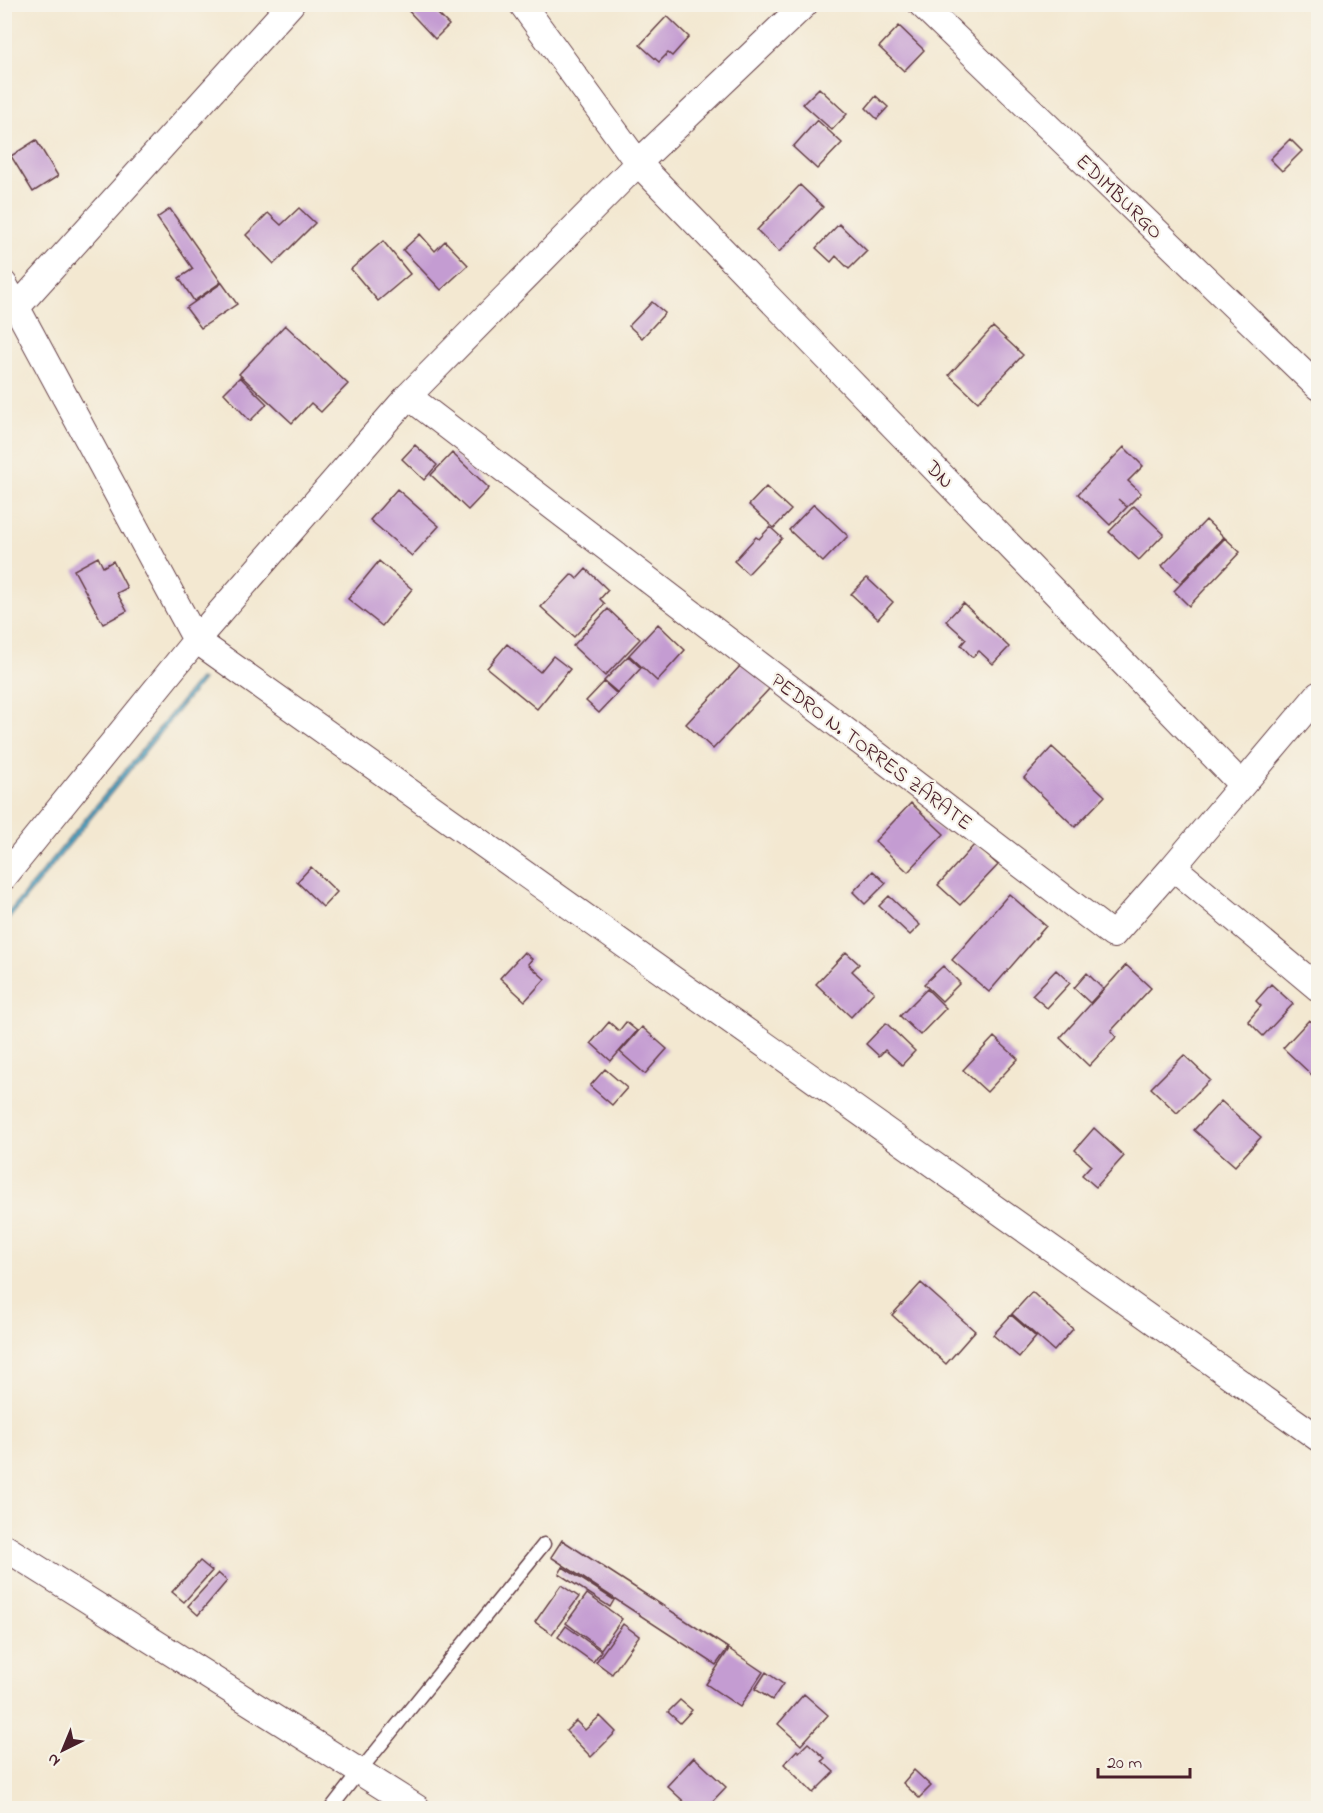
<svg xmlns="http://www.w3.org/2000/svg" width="1323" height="1813" font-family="'Indie Flower',sans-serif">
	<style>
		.water { fill: #49a8c8; stroke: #4a647a; stroke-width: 1.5 }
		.building { fill: #c49cd2 }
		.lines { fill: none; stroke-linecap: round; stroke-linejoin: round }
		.service-casing { stroke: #633d44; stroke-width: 15 }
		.minor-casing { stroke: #633d44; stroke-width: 28 }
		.service { stroke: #fff; stroke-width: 12 }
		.minor { stroke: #fff; stroke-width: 26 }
		.labels { text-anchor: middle; stroke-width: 4.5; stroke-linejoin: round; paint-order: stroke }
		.street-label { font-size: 21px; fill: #4a1f2b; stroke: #f7f3e8 }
	</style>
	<rect width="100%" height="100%" fill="#f7f3e8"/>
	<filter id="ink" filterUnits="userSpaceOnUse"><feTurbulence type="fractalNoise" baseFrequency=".0167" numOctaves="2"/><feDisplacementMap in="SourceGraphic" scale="12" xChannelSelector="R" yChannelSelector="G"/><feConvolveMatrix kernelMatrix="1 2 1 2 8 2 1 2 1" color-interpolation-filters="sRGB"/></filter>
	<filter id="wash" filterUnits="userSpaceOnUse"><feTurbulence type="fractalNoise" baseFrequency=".008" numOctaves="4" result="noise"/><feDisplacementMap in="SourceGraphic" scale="24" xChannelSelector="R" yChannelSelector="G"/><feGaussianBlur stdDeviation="1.35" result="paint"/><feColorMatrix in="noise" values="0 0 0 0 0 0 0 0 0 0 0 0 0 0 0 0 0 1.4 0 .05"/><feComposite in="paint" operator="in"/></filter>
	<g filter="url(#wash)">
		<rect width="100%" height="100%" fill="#f3e8d1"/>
		<!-- water -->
		<path class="water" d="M199,679L203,680L5,924V917Z"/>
		<g id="blocks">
			<!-- building -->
			<path class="building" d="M402,4H444L436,12L449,25L435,39Z
				M667,16L689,37L672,56L668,53L659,62L640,45Z
				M899,26L924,50L904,71L879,47Z
				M819,88L847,114L832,130L803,104Z
				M876,96L888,107L877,119L866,108Z
				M817,120L842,143L817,169L793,147Z
				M1290,139L1302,151L1282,171L1270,159Z
				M36,140L58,176L33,192L11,156Z
				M800,185L823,207L779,252L757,230Z
				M299,208L315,223L274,264L246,235L268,213L281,225Z
				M170,209L221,282L194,301L179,278L193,269L157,218Z
				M839,224L867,251L849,269L836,256L831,262L816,248Z
				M420,234L435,251L445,241L468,265L441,290L403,250Z
				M383,241L410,274L378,301L351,269Z
				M222,283L237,304L201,328L186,308Z
				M652,302L665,313L642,338L629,326Z
				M285,325L348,384L321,412L311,403L292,423L239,374Z
				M993,327L1023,355L978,402L949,375Z
				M240,377L267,404L250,421L224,393Z
				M415,445L437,465L424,480L402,459Z
				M1124,447L1143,466L1128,481L1141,493L1127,507L1118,499L1127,507L1110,525L1078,494Z
				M452,453L489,488L468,510L431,475Z
				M766,487L791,510L774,528L749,505Z
				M397,489L439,526L412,556L370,520Z
				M814,504L848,536L823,562L789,530Z
				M1134,506L1164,534L1139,560L1109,532Z
				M1206,520L1224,537L1180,583L1162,566Z
				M770,527L782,538L748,574L734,561L756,537L759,539Z
				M1225,538L1240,552L1189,606L1174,591Z
				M98,557L103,567L113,561L127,588L117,593L127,611L103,624L74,570Z
				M379,561L412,589L382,626L348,599Z
				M586,569L608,590L600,599L605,604L574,637L541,607L572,574L577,579Z
				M867,578L893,602L878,619L851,594Z
				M963,603L1009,647L993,664L979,651L972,657L961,645L966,639L946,621Z
				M608,609L640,639L605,676L573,646Z
				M658,624L685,650L657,681L629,655Z
				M507,644L540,672L553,656L570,669L537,709L487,668Z
				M628,656L641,668L618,693L604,681Z
				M743,663L770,688L713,749L686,724Z
				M604,682L617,694L599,713L586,701Z
				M1052,747L1105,796L1075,827L1024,778Z
				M911,803L944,834L908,872L875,841Z
				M975,844L998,865L960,905L938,885Z
				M311,867L337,892L323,907L297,882Z
				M873,871L886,883L865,904L853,892Z
				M1009,894L1046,926L989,992L952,960Z
				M889,896L920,925L910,935L879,906Z
				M524,952L532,959L528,964L545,979L525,1001L500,978Z
				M846,952L859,964L852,971L874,992L851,1017L816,984Z
				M1126,965L1151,988L1111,1031L1116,1037L1089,1066L1060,1038Z
				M943,966L960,983L942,1001L924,984Z
				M1056,970L1070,983L1047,1008L1032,995Z
				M1087,973L1103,989L1090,1003L1074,988Z
				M1271,984L1293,1004L1263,1036L1248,1021L1261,1006L1256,1001Z
				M927,989L946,1008L920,1035L900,1016Z
				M1309,1020L1318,1029V1074L1315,1078L1283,1048Z
				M609,1022L619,1031L626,1022L637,1031L611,1061L591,1043Z
				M886,1023L915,1051L902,1065L885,1050L879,1056L866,1044Z
				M642,1027L667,1049L645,1074L620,1052Z
				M994,1037L1018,1059L987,1092L963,1070Z
				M1184,1055L1210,1080L1177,1113L1151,1088Z
				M605,1069L627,1088L612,1105L590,1086Z
				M1221,1101L1261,1137L1235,1166L1194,1130Z
				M1094,1128L1124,1156L1096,1187L1082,1175L1091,1165L1075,1150Z
				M921,1283L975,1331L946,1364L892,1315Z
				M1032,1292L1073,1329L1054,1351L1012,1314Z
				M1011,1315L1036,1337L1019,1357L993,1335Z
				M562,1540L728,1648L716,1665L551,1557Z
				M200,1561L212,1571L184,1602L172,1592Z
				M563,1567L614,1600L610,1607L559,1574Z
				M218,1573L227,1581L198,1615L188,1606Z
				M561,1585L579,1597L552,1634L535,1622Z
				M587,1594L622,1619L601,1649L566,1623Z
				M623,1624L639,1636L612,1674L596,1662Z
				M566,1626L601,1651L593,1662L558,1637Z
				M729,1649L763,1672L740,1707L706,1684Z
				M766,1672L783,1684L772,1700L755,1689Z
				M804,1694L828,1715L801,1745L778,1724Z
				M680,1700L692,1710L680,1723L668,1712Z
				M600,1716L616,1732L591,1757L566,1731L576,1721L585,1730Z
				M808,1743L825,1758L822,1761L834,1772L813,1793L784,1764L797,1750L799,1752Z
				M694,1757L726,1787L706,1808H691L667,1786Z
				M914,1770L931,1786L919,1798L903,1783Z"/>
		</g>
	</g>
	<g filter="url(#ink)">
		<use href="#blocks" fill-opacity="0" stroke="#633d44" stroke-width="1.5"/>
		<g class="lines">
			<!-- service casing -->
			<g class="service-casing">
				<path id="service" d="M331,1808L359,1772L544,1544"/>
			</g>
			<!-- minor casing -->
			<g class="minor-casing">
				<path id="minor" d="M522,4L638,163L1242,785
					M921,4L1318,387
					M4,284L196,640L1318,1438
					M17,307L291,4
					M408,396L1113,935L1173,867L1318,988
					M1173,867L1318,695
					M4,877L196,640L408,396L638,163L805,4
					M4,1547L417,1808"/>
			</g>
			<!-- service -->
			<use href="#service" class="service"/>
			<!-- minor -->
			<use href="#minor" class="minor"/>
		</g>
	</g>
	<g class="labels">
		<!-- street labels -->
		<g class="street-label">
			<text transform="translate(1120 196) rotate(44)" y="7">EDIMBURGO</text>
			<text transform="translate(940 474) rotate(46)" y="7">DN</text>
			<text transform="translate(872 751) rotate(37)" y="7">PEDRO N. TORRES ZÁRATE</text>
		</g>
	</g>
	<!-- margin -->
	<rect width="1323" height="1813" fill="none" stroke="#f7f3e8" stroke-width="24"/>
	<!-- north arrow -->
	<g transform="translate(63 1750) rotate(223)" stroke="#f7f3e8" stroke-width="4.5" paint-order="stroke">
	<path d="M0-4.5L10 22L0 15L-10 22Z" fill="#4a1f2b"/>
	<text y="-9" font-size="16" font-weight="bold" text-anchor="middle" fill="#4a1f2b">N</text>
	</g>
	<!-- scale -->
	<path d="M1098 1768v9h92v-9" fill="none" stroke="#4a1f2b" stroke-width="3"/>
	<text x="1107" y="1768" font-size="18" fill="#4a1f2b" stroke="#f7f3e8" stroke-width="4.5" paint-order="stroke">20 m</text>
</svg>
